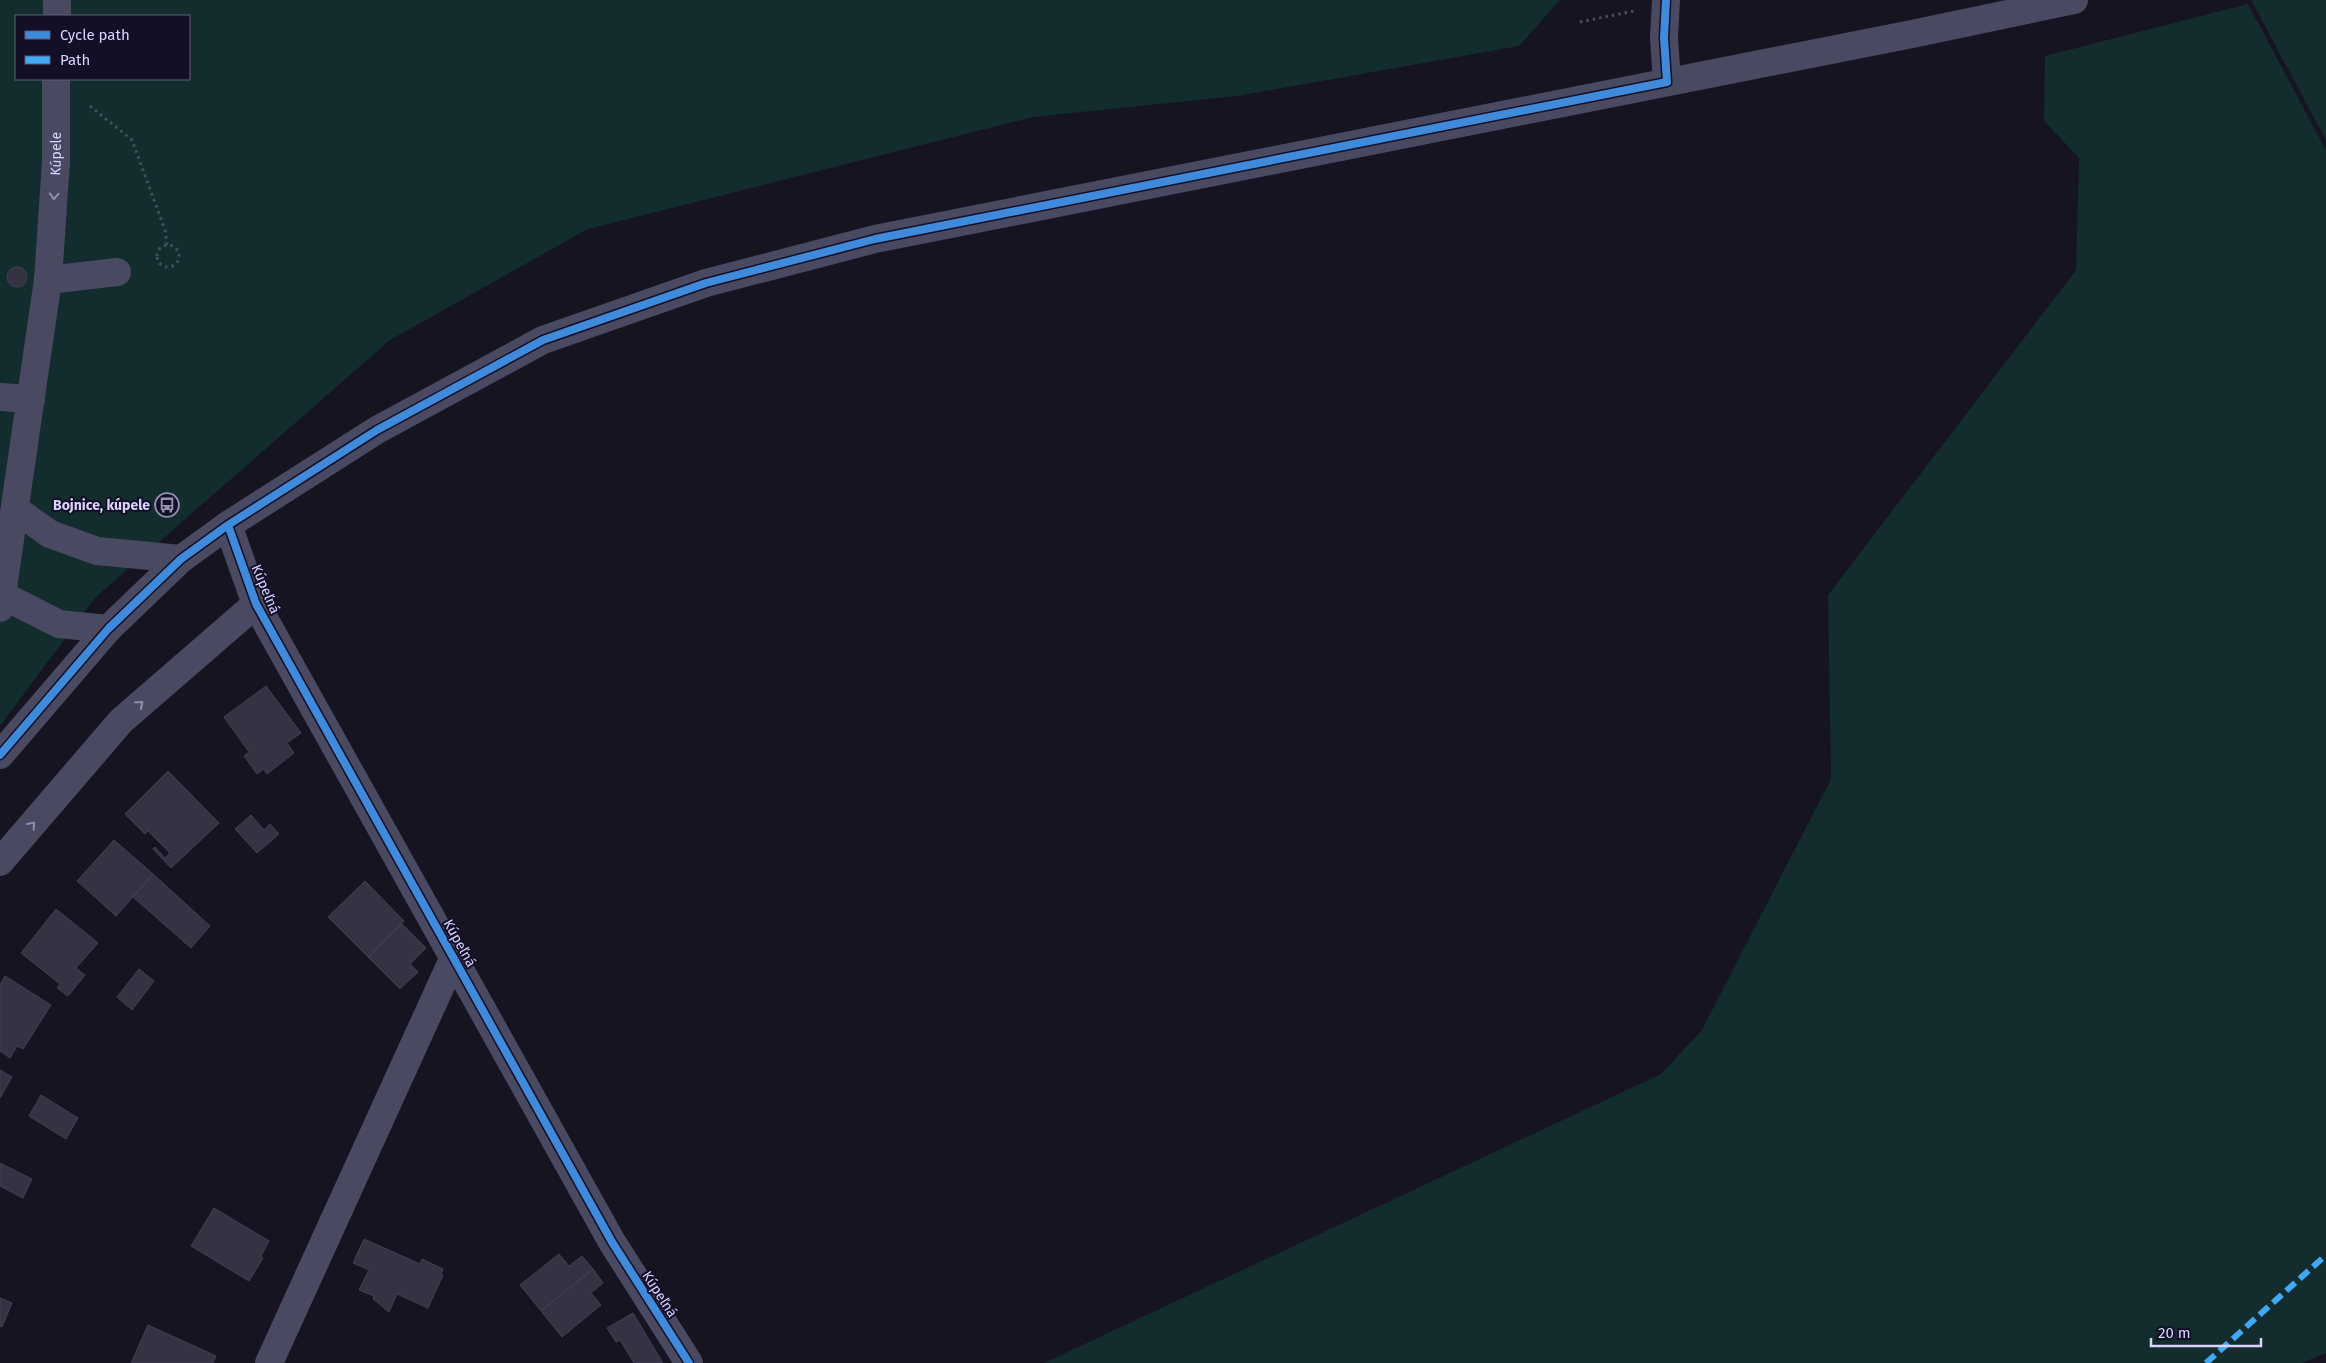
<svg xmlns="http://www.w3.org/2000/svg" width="2326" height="1363" font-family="'Fira Sans',sans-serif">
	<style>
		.green { fill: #132c2d; fill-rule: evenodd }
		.building { fill: #343243; stroke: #433f54 }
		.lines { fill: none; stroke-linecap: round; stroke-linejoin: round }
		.path { stroke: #44505f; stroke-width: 3; stroke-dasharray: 2.5 4; stroke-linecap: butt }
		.minor { stroke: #4a4962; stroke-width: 28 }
		.quiet { stroke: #3fa9f5; stroke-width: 6; stroke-dasharray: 12 6; stroke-linecap: butt }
		.cycleway-casing { stroke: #130f26; stroke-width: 11 }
		.cycleway { stroke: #408adc; stroke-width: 8 }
		.oneway { stroke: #928eb0 }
		.labels { text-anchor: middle; stroke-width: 4; stroke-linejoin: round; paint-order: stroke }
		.street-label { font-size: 14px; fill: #d9d4ff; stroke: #130f26 }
		.poi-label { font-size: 14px; font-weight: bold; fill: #d9d4ff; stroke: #130f26; text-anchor: end }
	</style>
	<rect width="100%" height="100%" fill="#161421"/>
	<!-- green -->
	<path class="green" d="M0,0H1560L1519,46L1237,96L1033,117L588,229L390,340L96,597L0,726ZM16,16H189V79H16Z
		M2251,0H2326V140Z
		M2248,4L2326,150V1353L2302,1363H1044L1661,1074L1702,1030L1831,779L1828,595L2076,270L2079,158L2044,121L2045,56Z"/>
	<!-- building -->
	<path class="building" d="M7 277a10 10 0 1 1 20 0a10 10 0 1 1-20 0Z
		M266,686L301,733L287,743L294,753L267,774L264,769L257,774L244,756L249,752L224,717Z
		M168,771L219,823L171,868L153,849L155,847L165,858L170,853L148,831L145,834L125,814Z
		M251,815L264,830L270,824L279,834L257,853L235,829Z
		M114,840L153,874L116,916L77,881Z
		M153,874L210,926L191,948L133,897Z
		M365,881L404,921L368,957L328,917Z
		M56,909L98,943L76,968L85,975L68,996L57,988L60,984L21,953Z
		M402,924L426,948L410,964L418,972L400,989L368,957Z
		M139,969L154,981L132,1010L117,997Z
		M5,976L51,1005L23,1049L17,1046L10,1058L0,1051V985Z
		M0,1070L12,1077L0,1098Z
		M41,1095L78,1118L66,1139L29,1116Z
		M0,1163L32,1179L23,1198L0,1186Z
		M214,1208L269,1241L261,1256L263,1258L249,1281L191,1246Z
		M364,1239L420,1264L422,1259L443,1269L441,1274L443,1275L428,1308L397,1294L389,1312L373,1299L374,1296L359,1290L369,1270L353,1263Z
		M559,1254L569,1266L582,1256L593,1269L541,1311L520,1285Z
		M593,1269L603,1283L591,1293L601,1305L562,1337L541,1311Z
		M0,1298L12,1303L2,1327L0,1326Z
		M633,1313L663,1363H634L620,1340L616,1342L607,1328Z
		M148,1325L216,1356L213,1363H131Z"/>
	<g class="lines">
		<!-- path -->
		<path class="path" d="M1580,22L1634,11
			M90,106L132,140L165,230L167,245
			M157 256a11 11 0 1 1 22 0a11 11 0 1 1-22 0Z"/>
		<!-- minor -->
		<g class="minor">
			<path d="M1666,0L1664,38L1667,82"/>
			<path d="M57,16V0"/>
			<path d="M48,280L117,272"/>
			<path d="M0,397L31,399"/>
			<path d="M15,509L50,534L97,551L181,559"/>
			<path d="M228,525L256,604L612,1242L689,1363"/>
			<path d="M2,595L59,624L108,629"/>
			<path id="s1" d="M0,608L48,280L56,161V79"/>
			<path d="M0,755L108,629L181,559L228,525L377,430L543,340L706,283L875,239L1912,34L2074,0"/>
			<path d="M0,862L121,721L256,604"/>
			<path d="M269,1363L454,957"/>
		</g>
		<!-- quiet -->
		<path class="quiet" d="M2206,1363L2326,1255"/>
		<!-- cycleway casing -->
		<g class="cycleway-casing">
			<path id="cycleway" d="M228,525L256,604L612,1242L689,1363
				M0,755L108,629L181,559L228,525L377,430L543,340L706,283L875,239L1667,82L1664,38L1666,0"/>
		</g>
		<!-- cycleway -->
		<use href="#cycleway" class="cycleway"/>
	</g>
	<!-- one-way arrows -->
	<defs><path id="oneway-chevron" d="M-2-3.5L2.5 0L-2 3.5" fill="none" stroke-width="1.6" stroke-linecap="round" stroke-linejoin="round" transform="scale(1.25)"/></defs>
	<g class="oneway">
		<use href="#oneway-chevron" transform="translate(54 196) rotate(93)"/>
		<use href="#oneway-chevron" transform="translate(140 704) rotate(-41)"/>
		<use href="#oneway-chevron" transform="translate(32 825) rotate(-49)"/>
	</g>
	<!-- icons -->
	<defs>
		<g id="bus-ring" transform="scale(1.25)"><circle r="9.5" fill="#130f26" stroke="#9591b1" stroke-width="1.5"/><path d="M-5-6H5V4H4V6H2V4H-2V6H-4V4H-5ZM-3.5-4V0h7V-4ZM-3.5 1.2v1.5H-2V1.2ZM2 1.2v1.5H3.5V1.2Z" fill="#9591b1"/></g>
	</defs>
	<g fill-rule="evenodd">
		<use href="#bus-ring" x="167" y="505"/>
	</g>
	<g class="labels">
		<!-- street labels -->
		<g class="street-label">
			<text dy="5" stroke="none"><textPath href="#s1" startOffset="458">Kúpele</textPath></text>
			<text transform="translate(266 589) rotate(67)" y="5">Kúpeľná</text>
			<text transform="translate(460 943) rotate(61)" y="5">Kúpeľná</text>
			<text transform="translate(660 1294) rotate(57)" y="5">Kúpeľná</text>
		</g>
		<!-- poi labels -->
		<g class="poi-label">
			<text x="150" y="510">Bojnice, kúpele</text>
		</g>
	</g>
	<!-- legend -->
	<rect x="15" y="15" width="175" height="65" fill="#130f26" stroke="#625e7d"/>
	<rect x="25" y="31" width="25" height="8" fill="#408adc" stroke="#625e7d"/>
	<text x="60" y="40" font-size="15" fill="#d9d4ff">Cycle path</text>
	<rect x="25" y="56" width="25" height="8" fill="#3fa9f5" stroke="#625e7d"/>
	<text x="60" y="65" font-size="15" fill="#d9d4ff">Path</text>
	<!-- scale -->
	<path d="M2151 1338v8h110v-8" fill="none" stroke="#d9d4ff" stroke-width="2.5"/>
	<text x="2158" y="1338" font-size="15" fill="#d9d4ff" stroke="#130f26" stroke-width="4" paint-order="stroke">20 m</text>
</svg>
